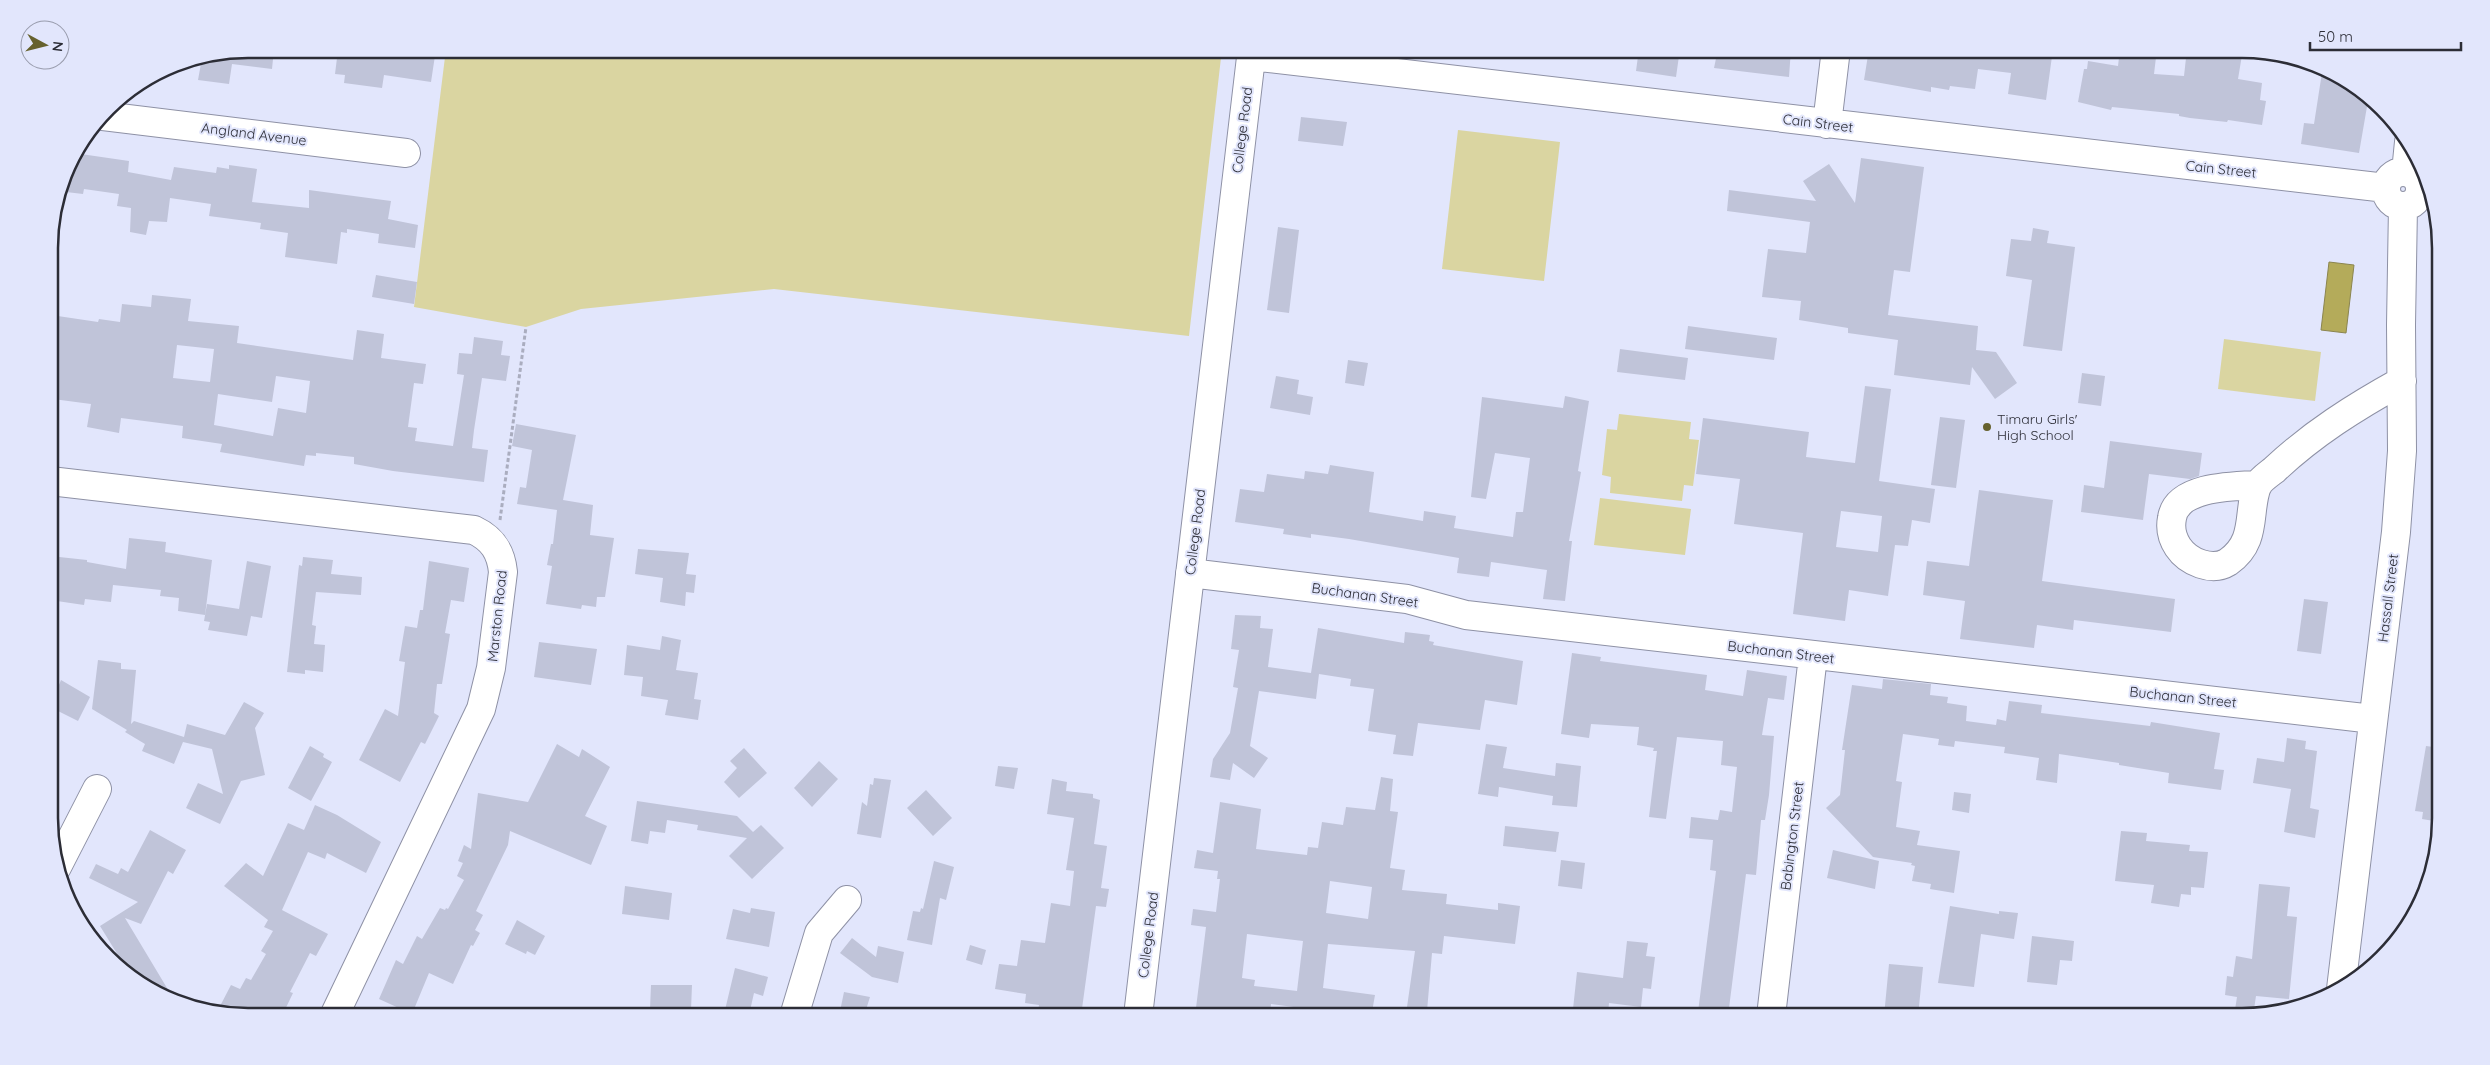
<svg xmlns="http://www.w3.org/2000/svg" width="2490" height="1065" font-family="Quicksand,sans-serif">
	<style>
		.green { fill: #dad5a1 }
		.water { fill: #b4ab5a; stroke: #8b854f }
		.building { fill: #c0c4d9; fill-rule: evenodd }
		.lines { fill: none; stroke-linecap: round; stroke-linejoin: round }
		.minor-casing { stroke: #8e91a5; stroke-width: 30 }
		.path { stroke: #aaadbf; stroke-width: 3; stroke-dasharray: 4 2.5; stroke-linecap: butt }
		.minor { stroke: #fff; stroke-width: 28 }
		.poi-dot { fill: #66612e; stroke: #e2e6fc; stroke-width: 2 }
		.labels { text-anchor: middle; stroke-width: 4; stroke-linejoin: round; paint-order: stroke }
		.street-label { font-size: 14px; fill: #2c2d36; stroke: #e2e6fc }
		.poi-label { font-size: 14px; fill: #2c2d36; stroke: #e2e6fc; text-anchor: start }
		.rim { fill: none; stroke: #2c2d36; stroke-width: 2.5 }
	</style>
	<rect width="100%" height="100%" fill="#e2e6fc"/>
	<!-- green -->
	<path class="green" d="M446,49H1222L1189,336L774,289L581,309L526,327L414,307Z
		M1458,130L1560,142L1544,281L1442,269Z
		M2224,339L2321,352L2315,401L2218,389Z
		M1619,414L1691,422L1689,439L1699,440L1693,486L1684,485L1682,501L1610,493L1611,477L1602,475L1607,429L1617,430Z
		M1600,498L1691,509L1685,555L1594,545Z"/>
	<!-- water -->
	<path class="water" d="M2329,262L2354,265L2346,333L2321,330Z"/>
	<!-- building -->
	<path class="building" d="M248,49H274L272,69L232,64L229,84L198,80L202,58Z
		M405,49H436L431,82L384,75L382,88L344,83L345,75L335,74L338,50L404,59Z
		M1639,49H1680L1676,77L1636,71Z
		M1718,49H1791L1789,77L1714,68Z
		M1869,49H2053L2046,100L2008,94L2011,73L1978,69L1975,89L1950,86L1949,90L1931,87V92L1864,80Z
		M2120,49H2157L2154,74L2184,76L2187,49L2225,55V49H2243L2238,79L2262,83L2260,100L2266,101L2262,125L2228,120L2227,122L2190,118L2179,116V114L2112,107L2111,110L2078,102L2084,69H2087L2088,61L2118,66Z
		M2323,66L2369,95L2359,153L2301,144L2304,123L2314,124Z
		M1301,117L1347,122L1343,146L1298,141Z
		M74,153L129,161L128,172L171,180L174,167L216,173L217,167L229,169V165L257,169L252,202L309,208V190L391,201L388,219L418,225L415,248L378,243L379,234L347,229V233L341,232L337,264L285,257L288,233L260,229L261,223L209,216L211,204L170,198L167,222L149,221L146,235L130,232L131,208L117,206L119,194L84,189L83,194L66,192L72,157Z
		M1861,158L1924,167L1910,272L1894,270L1888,315L1978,326L1976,350L1996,352L2017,383L1995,399L1972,367L1970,385L1894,375L1898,340L1848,333V328L1799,320L1801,301L1762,297L1768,249L1806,253L1810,222L1727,211L1729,190L1816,201L1803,181L1829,164L1855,203Z
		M1278,227L1299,230L1289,313L1267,310Z
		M2033,228L2049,231L2047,243L2075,247L2062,351L2023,346L2032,280L2006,276L2011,239L2031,241Z
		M376,275L417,282L414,304L372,297Z
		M152,295L191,299L188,321L239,326L237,343L353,360L357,330L384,334L381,358L426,364L423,384L414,383L408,427L417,428L415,441L453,446L464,375L457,374L459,353L472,354L474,337L503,341L501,355L510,356L506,381L482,378L474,430L472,448L488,450L484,482L393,471L354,464V457L316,453V456L306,455L304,466L220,452L222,444L182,438L183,426L121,418L119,433L87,427L91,404L53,399L54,392L50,391L51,315L98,322L99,319L120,322L122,304L151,307ZM177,345L214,349L210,382L173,378ZM276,376L310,381L306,413L278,408L273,436L214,425L218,394L272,402Z
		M1688,326L1777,338L1774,360L1685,349Z
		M1620,349L1688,358L1685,380L1617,372Z
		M1348,360L1368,363L1364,386L1345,383Z
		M2082,373L2105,376L2101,406L2078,403Z
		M1276,376L1299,380L1297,394L1313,397L1310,415L1270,408Z
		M1865,386L1891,389L1879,481L1935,489L1930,523L1912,520L1908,546L1895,545L1888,596L1849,590L1845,621L1793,614L1803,533L1734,524L1740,479L1696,474L1703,418L1809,432L1806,457L1855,463ZM1841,511L1882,516L1878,552L1836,547Z
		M1565,396L1589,401L1578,471L1581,472L1569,541H1572L1565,601L1543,599L1547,570L1491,562L1489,577L1457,573L1459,558L1349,539L1311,534V538L1283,534L1284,529L1235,522L1240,489L1264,492L1267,474L1304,479L1305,471L1328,474L1330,465L1374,472L1369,512L1423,521L1424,511L1456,516L1454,528L1513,537L1516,512H1523L1530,458L1495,453L1486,499L1471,497L1482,397L1563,408Z
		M1940,417L1965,420L1956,488L1931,485Z
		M516,424L576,435L563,500L593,505L590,535L614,538L605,597H597L596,607L582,605L581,609L546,604L552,566L547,565L551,544H553L557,510L517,504L520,487L526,488L532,450L512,446Z
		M2110,441L2202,453L2199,476L2190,479L2149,474L2143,520L2081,512L2084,485L2104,488Z
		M1979,490L2053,500L2042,581L2175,599L2171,632L2074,620L2073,630L2037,625L2034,648L1960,639L1965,601L1923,595L1927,561L1969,566Z
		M129,538L166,542L165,552L212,560L205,615L178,611L179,598L160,596L161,590L113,585L111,602L85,599L84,605L50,600V556L87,560V562L126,569Z
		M638,549L689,553L686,574L696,575L694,593L686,592L685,606L660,602L663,578L635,574Z
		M303,557L333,560L331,574L362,577L361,595L316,592L312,625L316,626L314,644L325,645L323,672L305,670V674L287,672L299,565L302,566Z
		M247,561L271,566L262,618L251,616L247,636L208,630L210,622L204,621L207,604L239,609Z
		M429,561L469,568L464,602L451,600L445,633L450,634L442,684H437L434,713L439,716L425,744L421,742L400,782L359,760L385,709L398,716L405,662L399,661L405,626L417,628L420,610H423Z
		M2304,599L2328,602L2321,654L2297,651Z
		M1235,615L1261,616L1260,628L1273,629L1268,667L1311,673L1318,628L1404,643L1405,632L1430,635L1429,641L1434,642L1433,645L1523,661L1517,705L1485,700L1480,730L1418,723L1413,756L1393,754L1396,735L1368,731L1374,689L1350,686L1351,679L1319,674L1316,699L1259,691L1250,746L1268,758L1254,778L1233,763L1230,780L1210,777L1213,759L1230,733L1238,688L1233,687L1239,650L1231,649Z
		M662,636L681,640L676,670L698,673L694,699L701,700L698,720L665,715L668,700L641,696L643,677L624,675L627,645L660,650Z
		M539,642L597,649L591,685L534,677Z
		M1572,653L1601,657L1600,661L1707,675L1705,690L1743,696L1747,670L1787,676L1784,700L1768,698L1762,735L1774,736L1769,795L1765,820H1761L1756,875L1746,874L1728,1016H1704V1013L1698,1012L1716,871L1710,870L1713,840L1689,838L1691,817L1718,820L1720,810L1732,812L1737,767L1721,765L1723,741L1677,737L1666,819L1649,817L1657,751H1653L1654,748L1637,745L1639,727L1591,724L1589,738L1561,734Z
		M98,660L121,663V669L136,670L131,724L134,721L184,737L187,724L225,735L244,702L264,713L255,728L265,775L241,781L220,824L186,808L198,783L223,794L212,749L183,742L174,764L142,751L145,744L125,732L127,730L92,709Z
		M1883,679L1931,684L1930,695L1948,697L1947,703L1967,706L1966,721L1996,725L1997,719L2006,721L2009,701L2042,705L2041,713L2150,726L2151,722L2220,733L2214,769L2224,770L2221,790L2168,783L2169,773L2119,765V763L2059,754L2057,783L2036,780L2039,758L2004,753L2005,747L1955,741L1954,747L1938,745L1939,739L1903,734L1896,781L1902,782L1896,827L1920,831L1917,845L1960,851L1954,893L1930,889L1931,884L1912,881L1915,866L1911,865L1912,863L1873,857L1826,808L1840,795L1845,750H1842L1852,685L1882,689Z
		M61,680L90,697L78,721L50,707Z
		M2287,738L2306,741L2305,749L2317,751L2310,808L2319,810L2315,838L2284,832L2291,789L2253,783L2257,758L2284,762Z
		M557,744L579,757L582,749L610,767L585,816L607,826L591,865L510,831L508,845L476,911L483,915L475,930L480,933L473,946L471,945L453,984L429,973L412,1014L379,999L396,960L403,964L417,936L422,939L440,908L445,910L446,908L448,909L464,880L457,876L463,863L458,861L464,845L471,849L478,793L528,802Z
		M1486,744L1507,747L1503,768L1555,776L1556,763L1581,766L1577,807L1552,805L1553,796L1499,787L1498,797L1478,794Z
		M310,746L324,754L323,757L332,762L311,801L288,788Z
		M2426,746L2441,748L2440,822L2422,819L2423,812L2415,811Z
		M744,748L767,773L739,798L724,782L737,768L730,761Z
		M819,761L838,779L812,807L794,788Z
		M998,766L1018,768L1014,789L995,786Z
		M1381,777L1393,779L1390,811L1398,812L1390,868L1405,870L1402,890L1447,894L1446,904L1498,910V903L1520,906L1515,944L1444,936L1442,954L1432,953L1427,1011L1407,1007L1415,951L1328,944L1323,988L1375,995L1372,1012L1340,1007L1339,1015L1324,1013V1011L1271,1004L1270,1015L1245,1012V1016H1195L1206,927L1191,925L1193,909L1216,912L1220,879H1217L1218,871L1194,868L1197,850L1213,853L1220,802L1261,809L1256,849L1307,855L1308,847L1318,848L1322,822L1343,825L1346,807L1375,810ZM1330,881L1372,887L1368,919L1326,913ZM1247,934L1303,941L1297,991L1254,986L1255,980L1242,978Z
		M874,778L891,780L881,838L857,834L862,802L867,806L870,784L873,785Z
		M1052,779L1067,782L1066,791L1093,794V798L1100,800L1094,844L1107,846L1101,888L1109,889L1106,907L1096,906L1081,1016H1037L1039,1005L1025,1003L1026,994L995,989L999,964L1017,966L1021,940L1045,943L1051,903L1070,906L1074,871L1066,870L1074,818L1047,814Z
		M926,790L952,818L933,836L907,808Z
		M1954,792L1971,794L1969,813L1952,810Z
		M637,801L737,816L753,832L761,825L784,848L752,879L729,856L747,838L697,830L698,825L667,820L665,833L650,831L648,844L631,841Z
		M315,805L337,815L381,842L366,873L327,853L325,859L308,852L282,910L328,934L316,956L310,953L290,992L293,993L282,1016H248L218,1010L231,985L240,989L246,978L251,980L266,954L261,951L273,931L264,927L268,920L224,886L246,863L263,876L288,823L304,830Z
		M1505,826L1559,832L1556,852L1503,846Z
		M150,830L186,850L173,874L168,871L141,924L125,918L173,998L132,978L100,926L138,902L89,878L96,864L118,874L121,868L128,872Z
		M2121,831L2147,833L2146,841L2190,845L2189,851L2208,852L2204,888L2191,887V895L2181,894L2179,907L2151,903L2154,885L2115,881Z
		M1833,850L1879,861L1875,889L1827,878Z
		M1561,860L1585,863L1582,889L1558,886Z
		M934,861L954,867L946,900L940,898L932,945L907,940L913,911L920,912L921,908L923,909Z
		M2259,884L2290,887L2287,916L2297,917L2289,999L2256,996L2253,1016H2234L2237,997L2225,995L2227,976L2233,977L2236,956L2252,959Z
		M625,886L672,893L669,920L622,914Z
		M1950,906L1999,914V911L2018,913L2014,939L1981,934L1974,987L1938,983Z
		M751,908L775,912L769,947L726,939L733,909L750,913Z
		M517,920L545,936L535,955L527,951L526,954L505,944Z
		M2032,936L2074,941L2072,961L2060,960L2057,985L2027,982Z
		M852,938L876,957L878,946L904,952L898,983L872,977L840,953Z
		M1627,941L1648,943L1646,956L1655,957L1651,989L1643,988L1641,1007L1609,1003L1608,1014L1573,1009L1577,972L1623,978Z
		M970,945L986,950L982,965L966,960Z
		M1889,964L1923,967L1918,1016H1884Z
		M735,968L768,977L763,996L754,993L749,1015L725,1010Z
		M651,985H692L691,1010L650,1009Z
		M844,992L870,997L864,1016H839Z"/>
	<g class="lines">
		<!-- minor casing -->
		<g class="minor-casing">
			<path id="minor" d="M1251,56L2386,188
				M103,116L406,153
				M1827,124L1836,49
				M2386 189a17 17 0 1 1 34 0a17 17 0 1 1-34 0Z
				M2406,172L2409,142
				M50,481L474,530C493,539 501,552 503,572L491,668L481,709L334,1016
				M2258,485C2233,486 2177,486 2172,518C2170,528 2172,538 2178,547C2188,562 2212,572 2228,562C2258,541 2247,512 2257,486C2260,480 2269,474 2274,470C2312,434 2355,407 2402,381
				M1190,573L1407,599L1466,615L2373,719
				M57,867L97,789
				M2341,989L2396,532L2402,451L2401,325L2403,206
				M794,1016L819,933L847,900
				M1138,1016L1252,49
				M1771,1016L1813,656"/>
		</g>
		<!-- path -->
		<path class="path" d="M500,520L526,327"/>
		<!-- minor -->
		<use href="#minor" class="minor"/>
	</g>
	<!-- markers -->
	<circle class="poi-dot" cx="1987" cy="427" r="5"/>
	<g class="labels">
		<!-- street labels -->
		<g class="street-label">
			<text transform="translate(1818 123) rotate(7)" y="5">Cain Street</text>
			<text transform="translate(1242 130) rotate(-83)" y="5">College Road</text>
			<text transform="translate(254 134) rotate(7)" y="5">Angland Avenue</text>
			<text transform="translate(2221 169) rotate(6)" y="5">Cain Street</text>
			<text transform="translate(1195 532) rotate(-83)" y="5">College Road</text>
			<text transform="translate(1365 595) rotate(8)" y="5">Buchanan Street</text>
			<text transform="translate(2388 598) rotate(-83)" y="5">Hassall Street</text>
			<text transform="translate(497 616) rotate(-84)" y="5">Marston Road</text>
			<text transform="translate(1781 652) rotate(7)" y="5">Buchanan Street</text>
			<text transform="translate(2183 697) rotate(6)" y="5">Buchanan Street</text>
			<text transform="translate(1792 836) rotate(-83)" y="5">Babington Street</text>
			<text transform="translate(1148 935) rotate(-83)" y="5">College Road</text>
		</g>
		<!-- poi labels -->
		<g class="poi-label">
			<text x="1997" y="424">Timaru Girls'<tspan x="1997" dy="16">High School</tspan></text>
		</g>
	</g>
	<!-- crop -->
	<path d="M0 0H2490V1065H0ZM248 58H2242A190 190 0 0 1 2432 248V818A190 190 0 0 1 2242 1008H248A190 190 0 0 1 58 818V248A190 190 0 0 1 248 58Z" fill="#e2e6fc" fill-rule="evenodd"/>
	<path class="rim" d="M248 58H2242A190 190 0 0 1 2432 248V818A190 190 0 0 1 2242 1008H248A190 190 0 0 1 58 818V248A190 190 0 0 1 248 58Z"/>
	<!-- north arrow -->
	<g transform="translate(45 45) rotate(97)"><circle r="24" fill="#e2e6fc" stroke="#999cad"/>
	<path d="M0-4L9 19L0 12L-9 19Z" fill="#66612e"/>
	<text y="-8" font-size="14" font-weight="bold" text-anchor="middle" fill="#2c2d36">N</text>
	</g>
	<!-- scale -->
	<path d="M2310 42v8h151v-8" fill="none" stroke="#2c2d36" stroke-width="2.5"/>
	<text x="2318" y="42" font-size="15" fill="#2c2d36" stroke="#e2e6fc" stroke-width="4" paint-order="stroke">50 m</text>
</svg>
